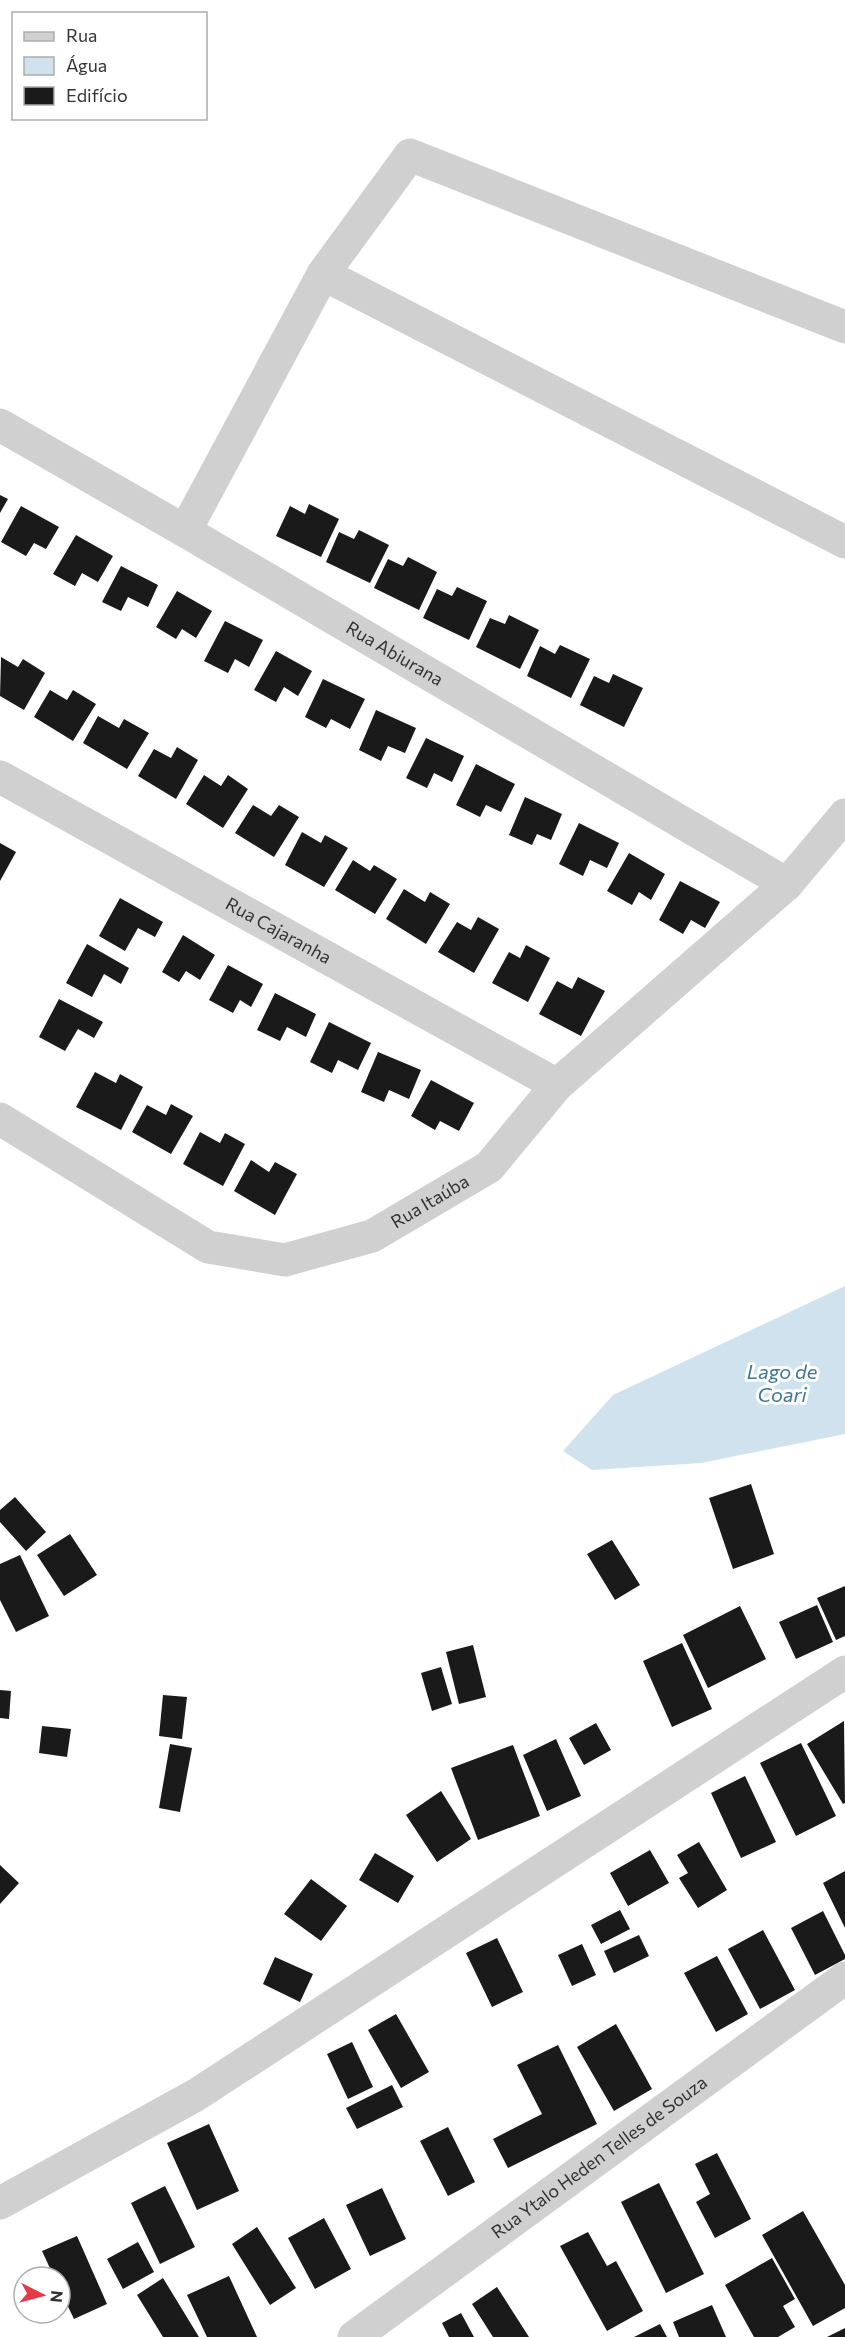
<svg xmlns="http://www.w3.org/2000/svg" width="845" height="2337" font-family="Commissioner,sans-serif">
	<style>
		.water { fill: #cfe2ee }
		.building { fill: #1a1a1a }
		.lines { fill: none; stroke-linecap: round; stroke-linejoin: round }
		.street { stroke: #d0d0d0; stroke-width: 33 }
		.labels { text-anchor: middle; stroke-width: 6; stroke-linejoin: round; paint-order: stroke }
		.street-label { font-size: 18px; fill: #333; stroke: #fff }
		.water-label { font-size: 20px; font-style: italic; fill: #3f7597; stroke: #fff }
	</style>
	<rect width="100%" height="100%" fill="#fff"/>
	<!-- water -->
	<path class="water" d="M845,1286V1434L701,1463L592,1470L563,1451L613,1395Z"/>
	<!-- building -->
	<path class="building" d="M0,495L8,499L0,513Z
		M309,504L339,519L321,557L276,536L290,506L305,514Z
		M21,506L59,527L46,549L34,543L26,556L1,542Z
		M359,530L389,545L370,583L326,562L339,532L354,539Z
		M76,535L113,556L98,582L82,573L75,586L53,574Z
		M408,557L437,572L419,610L374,588L388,559L403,566Z
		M121,566L158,585L148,607L128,597L121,611L102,602Z
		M457,587L487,601L469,640L423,618L437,589L452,596Z
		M177,591L212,611L196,638L182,629L176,639L156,627Z
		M509,615L539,630L520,669L476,647L490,618L505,624Z
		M225,621L263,640L249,667L235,659L228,673L204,661Z
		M560,645L590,659L571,698L527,676L540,646L555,654Z
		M276,651L312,671L298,696L284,687L276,702L254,690Z
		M1,657L18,667L23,659L45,673L24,710L0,696Z
		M613,674L643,688L624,727L580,705L594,676L609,683Z
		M323,679L365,699L350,729L331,719L326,728L305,717Z
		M50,690L67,700L73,690L96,704L73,741L34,717Z
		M376,710L416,728L405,753L388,746L381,761L359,750Z
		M98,716L119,728L124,719L149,733L127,769L83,743Z
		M426,738L464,756L452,782L434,773L427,788L406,778Z
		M177,747L198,760L176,799L138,776L154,749L171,758Z
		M476,764L515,784L501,812L486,805L480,817L456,805Z
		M204,775L221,786L228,775L248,789L223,828L186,804Z
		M525,797L562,814L551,840L537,834L532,845L509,835Z
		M253,805L271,816L279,805L299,817L274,857L235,833Z
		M579,823L619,843L607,868L590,860L583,876L559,864Z
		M302,832L321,843L325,835L348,848L324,887L285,865Z
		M0,843L16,852L0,881Z
		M629,853L665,874L651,900L639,892L632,905L607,891Z
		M353,860L370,871L374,865L397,879L375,914L335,890Z
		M680,881L720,902L705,928L691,920L683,934L659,920Z
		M404,889L425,902L430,892L450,904L426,944L386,919Z
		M120,898L163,922L155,937L138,928L125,951L99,936Z
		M478,917L499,929L474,973L438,952L457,922L471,930Z
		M183,935L215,955L200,980L186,971L179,982L162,972Z
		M87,944L129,968L121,984L104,974L92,997L66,983Z
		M526,945L550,958L528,1002L492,983L509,952L520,958Z
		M228,965L263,984L251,1007L240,1000L233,1013L209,1000Z
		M578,977L605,991L581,1036L539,1014L557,981L572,989Z
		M275,993L316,1014L306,1037L287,1027L280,1041L257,1030Z
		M59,999L103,1022L94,1038L78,1029L65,1051L39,1037Z
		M329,1022L371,1043L358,1070L338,1060L332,1073L310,1062Z
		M378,1052L421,1070L409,1099L389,1090L384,1102L361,1092Z
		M95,1072L116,1083L120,1074L143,1087L121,1130L76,1107Z
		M431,1080L474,1103L459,1131L440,1121L435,1130L411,1116Z
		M171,1104L193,1116L171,1154L132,1132L147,1105L166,1115Z
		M200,1132L220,1143L225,1133L245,1144L223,1186L183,1164Z
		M251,1160L269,1172L275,1162L297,1174L275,1215L234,1191Z
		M751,1484L774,1554L733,1569L709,1498Z
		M15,1497L46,1532L26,1551L0,1522V1510Z
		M70,1534L97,1575L64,1596L37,1555Z
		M612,1540L640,1585L615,1600L587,1554Z
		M20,1555L49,1616L16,1632L0,1600V1564Z
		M845,1586V1636L836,1640L817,1598Z
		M817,1605L833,1642L796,1659L779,1622Z
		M740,1606L766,1659L708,1688L683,1635Z
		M682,1643L712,1709L672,1727L643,1661Z
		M473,1645L486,1697L459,1704L446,1652Z
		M441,1667L452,1704L432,1711L421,1673Z
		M0,1690L11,1691L9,1719L0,1718Z
		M163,1695L187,1697L182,1739L159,1736Z
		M844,1721L845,1803L843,1804L807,1744Z
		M596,1723L611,1750L584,1765L569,1738Z
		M42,1726L71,1729L67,1757L39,1753Z
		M556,1739L581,1796L547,1811L523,1755Z
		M801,1743L836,1816L796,1836L760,1763Z
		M170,1744L192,1748L180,1812L159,1808Z
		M513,1745L540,1816L478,1840L451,1768Z
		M745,1776L776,1842L741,1858L711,1793Z
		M441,1791L471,1839L437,1862L406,1815Z
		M699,1842L727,1890L698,1908L679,1878L688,1873L677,1855Z
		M650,1850L669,1883L628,1906L610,1873Z
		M375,1853L414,1876L398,1903L359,1880Z
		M0,1865L19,1883L0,1904Z
		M845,1871V1928L823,1883Z
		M311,1879L347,1906L321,1941L284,1914Z
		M620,1910L630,1929L601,1944L591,1925Z
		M823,1911L845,1955V1959L815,1975L791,1928Z
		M763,1930L795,1990L760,2009L728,1949Z
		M639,1935L649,1956L614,1973L604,1951Z
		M497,1938L523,1992L492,2007L466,1953Z
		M582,1944L596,1975L572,1986L558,1955Z
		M717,1956L748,2014L716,2032L684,1973Z
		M275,1957L313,1974L300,2002L263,1984Z
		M396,2014L429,2072L401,2088L368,2030Z
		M616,2024L652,2089L614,2111L577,2047Z
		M352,2042L373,2087L348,2099L327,2054Z
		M558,2045L597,2124L508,2168L493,2139L542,2114L517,2065Z
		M392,2085L403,2107L357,2129L346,2108Z
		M209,2124L239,2191L197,2210L167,2143Z
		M448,2127L475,2182L448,2196L420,2141Z
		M717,2153L751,2219L715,2238L696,2202L710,2194L695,2164Z
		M659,2183L704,2274L666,2293L621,2202Z
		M165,2186L195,2247L160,2264L131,2203Z
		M382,2188L406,2239L370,2256L346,2205Z
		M803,2211L845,2285V2308L813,2326L762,2235Z
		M324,2218L351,2269L315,2289L288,2238Z
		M257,2227L296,2288L270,2305L232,2244Z
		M588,2232L607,2266L616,2261L643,2311L607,2331L560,2246Z
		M77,2236L107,2304L74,2319L60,2290V2277H54L42,2251Z
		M138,2242L154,2272L123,2289L107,2259Z
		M772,2258L795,2299L783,2306L795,2327L778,2337H754L725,2285Z
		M229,2276L257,2337H207L187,2295Z
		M163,2278L199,2337H163L137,2295Z
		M497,2287L529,2337H493L472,2304Z
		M712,2305L726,2337H679L673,2322Z
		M461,2313L474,2337H449L442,2323Z
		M660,2324L667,2337H634Z
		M845,2328V2337H827Z"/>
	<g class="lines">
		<!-- street -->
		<g class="street">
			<path d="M323,274L845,542"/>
			<path id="s1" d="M0,425L185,531L787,884"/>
			<path d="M185,531L323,274L410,155L845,327"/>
			<path id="s2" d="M0,777L557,1085"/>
			<path id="s3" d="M0,1119L208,1247L285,1260L372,1236L489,1167L557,1085L787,884L845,815"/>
			<path d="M0,2203L196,2095L845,1672"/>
			<path id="s4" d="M354,2337L845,1978"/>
		</g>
	</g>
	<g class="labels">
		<!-- street labels -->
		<g class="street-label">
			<text dy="6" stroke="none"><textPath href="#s1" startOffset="456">Rua Abiurana</textPath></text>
			<text dy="6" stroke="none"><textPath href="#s2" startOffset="318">Rua Cajaranha</textPath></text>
			<text dy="6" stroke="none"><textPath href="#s3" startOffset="480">Rua Itaúba</textPath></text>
			<text dy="6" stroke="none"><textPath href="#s4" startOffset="304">Rua Ytalo Heden Telles de Souza</textPath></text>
		</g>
		<!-- water labels -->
		<g class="water-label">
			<text x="782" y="1379">Lago de<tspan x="782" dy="23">Coari</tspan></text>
		</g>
	</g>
	<!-- legend -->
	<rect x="12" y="12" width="195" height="108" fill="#ffffff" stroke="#adadad" stroke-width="1.5"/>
	<rect x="24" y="32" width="30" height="9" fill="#d0d0d0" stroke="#adadad" stroke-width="1.5"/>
	<text x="66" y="42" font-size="18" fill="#333333">Rua</text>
	<rect x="24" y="57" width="30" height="18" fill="#cfe2ee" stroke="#adadad" stroke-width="1.5"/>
	<text x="66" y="72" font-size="18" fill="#333333">Água</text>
	<rect x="24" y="87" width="30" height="18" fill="#1a1a1a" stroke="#adadad" stroke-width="1.5"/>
	<text x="66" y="102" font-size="18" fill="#333333">Edifício</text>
	<!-- north arrow -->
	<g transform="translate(42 2295) rotate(96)"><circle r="28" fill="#ffffff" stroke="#adadad" stroke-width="1.5"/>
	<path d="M0-4.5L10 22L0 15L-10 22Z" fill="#e63946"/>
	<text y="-9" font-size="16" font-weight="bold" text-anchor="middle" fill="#333333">N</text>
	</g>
</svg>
